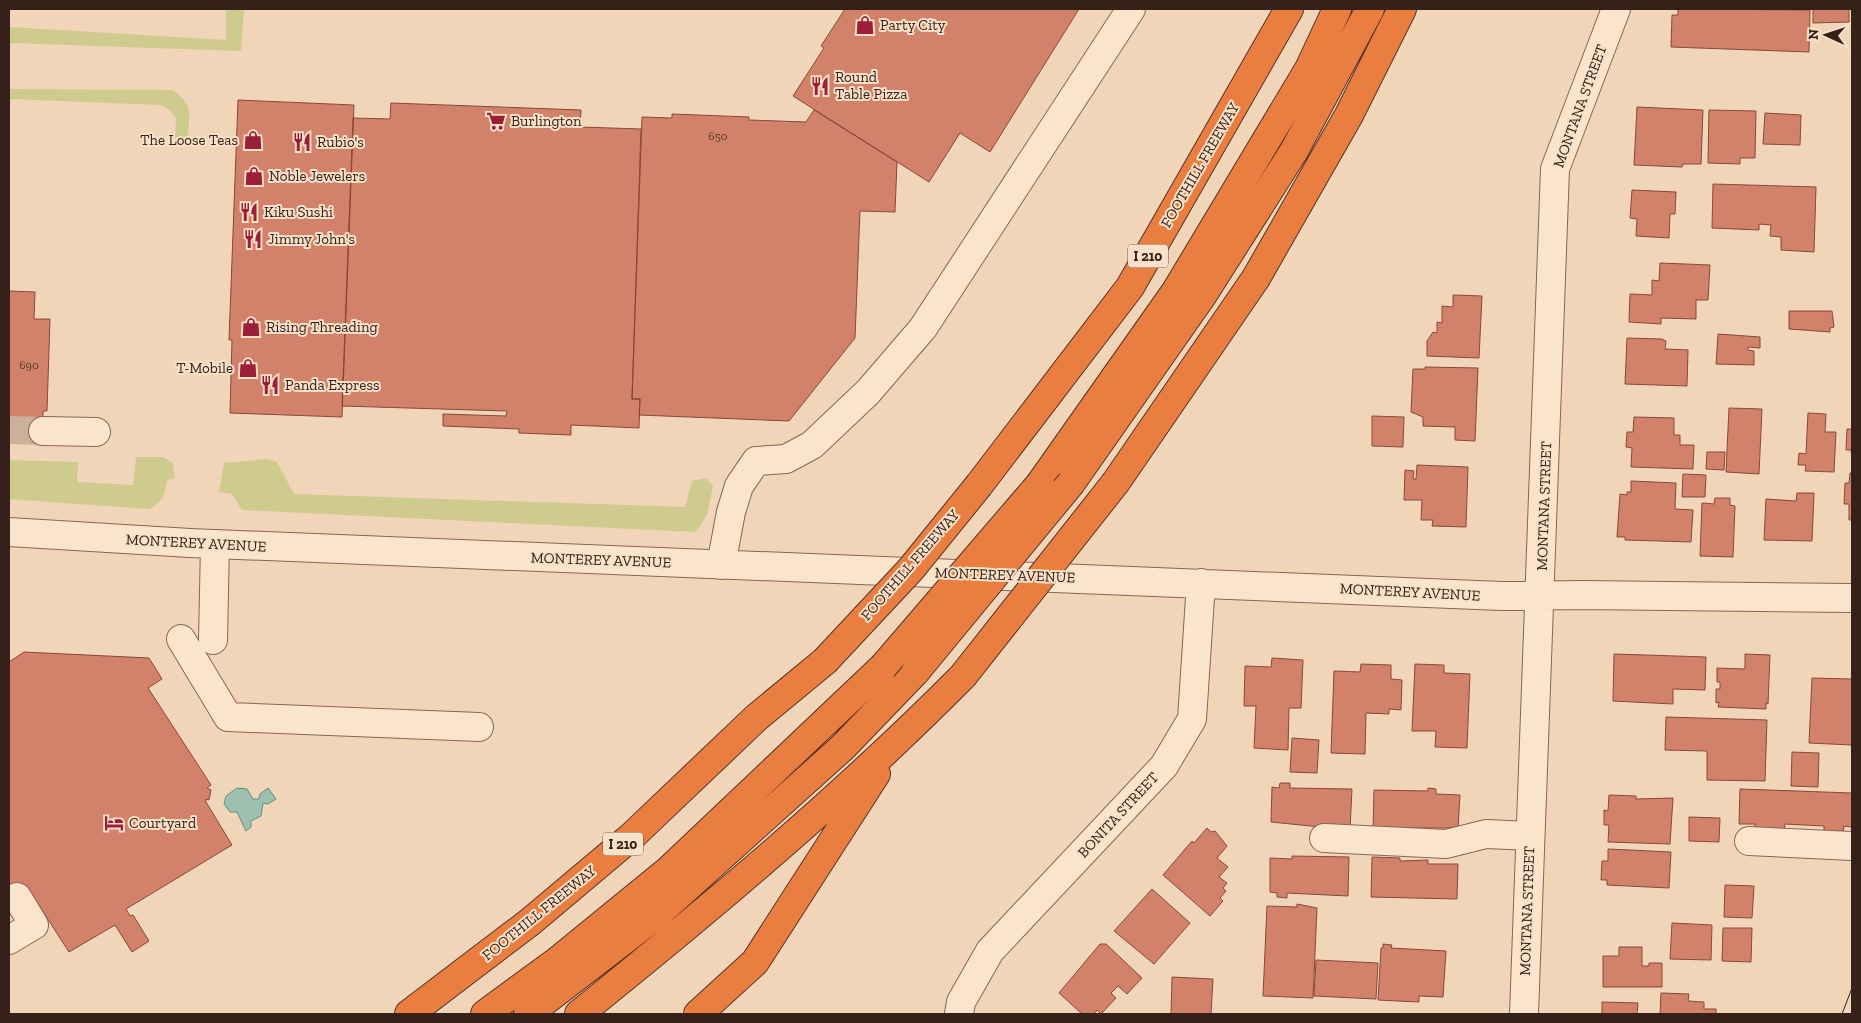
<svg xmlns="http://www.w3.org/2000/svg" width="1861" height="1023" font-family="'Zilla Slab',serif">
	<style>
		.green { fill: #cfca8d }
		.water { fill: #9ec0b0; stroke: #658e7c }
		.building { fill: #d2826b; stroke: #884837 }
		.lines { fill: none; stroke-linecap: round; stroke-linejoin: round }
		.minor-tunnel { stroke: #cbb199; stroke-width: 28; stroke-dasharray: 28 14; stroke-linecap: butt }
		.minor-casing { stroke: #886553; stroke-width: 30 }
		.highway-casing { stroke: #543428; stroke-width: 30 }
		.minor { stroke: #fbe4cc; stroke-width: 28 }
		.highway { stroke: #e97e40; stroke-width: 28 }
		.tram { stroke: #352119; stroke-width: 1 }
		.highway-bridge-casing { stroke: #543428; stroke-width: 30; stroke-linecap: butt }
		.highway-bridge { stroke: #e97e40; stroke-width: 28 }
		.labels { text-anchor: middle; stroke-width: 4; stroke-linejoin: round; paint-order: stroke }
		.number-label { font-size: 12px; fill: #5c392e }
		.shield { fill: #f8e1c8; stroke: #705b4e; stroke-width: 1 }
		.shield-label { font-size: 14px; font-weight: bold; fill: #352119 }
		.poi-label { font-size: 15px; fill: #352119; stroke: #f8e1c8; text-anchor: start }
		.street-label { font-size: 15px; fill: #352119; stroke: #f8e1c8 }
	</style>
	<rect width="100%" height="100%" fill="#f1d5b9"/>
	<!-- green -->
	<path class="green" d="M226,9H244L241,51L9,43V27L226,40Z
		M9,89L173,90C194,106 189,111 188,136L175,142L176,118L167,108L161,105L9,99Z
		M136,457H163L173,463L175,478L167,480C165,495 163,502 149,509L9,499V460L78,462L77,482L133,485Z
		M266,459L277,462L294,494L685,507L692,481L706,478L713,486L707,515L696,532L242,510L232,494L219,492L224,463Z"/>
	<!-- water -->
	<path class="water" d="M237,788L247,789L253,799H259L260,794L268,788L276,799L268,804L263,803L261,816L251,821V827L246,831L237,812H230L224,804L226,796Z"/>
	<!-- building -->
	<path class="building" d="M845,9H1079L990,152L960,133L929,182L793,96L824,48L821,46Z
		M1678,9L1810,10L1809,52L1671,47L1672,15H1678Z
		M1813,9H1849V22L1813,23Z
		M238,100L354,105L342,417L230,413L232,340H229Z
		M391,103L581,110L580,127L641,129L632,399H640L639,428L571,425V435L519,433V429L443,426V414L506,416L507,411L342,406L353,118L390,119Z
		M1637,107L1703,110L1701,164H1683L1682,167L1634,165Z
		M814,110L897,162L895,212L860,211L855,338L789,421L639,415L640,399H632L642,117L672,118V114L749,117V120L806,122Z
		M1709,110L1756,111L1755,158H1740V164L1708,163Z
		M1765,113L1801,115L1800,145L1763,144Z
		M1713,184L1816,187L1814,252L1781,250V237L1770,236L1771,225L1759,224V230L1712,228Z
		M1632,190L1676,192L1675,214H1670L1669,238L1636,236L1637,219L1630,218Z
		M1660,263L1710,265L1708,300H1696V319L1661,318V324L1629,322L1630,294L1652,295V280L1659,281Z
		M9,291L35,292L34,319H50L47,411H43L42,443L9,442Z
		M1453,295L1482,296L1479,358L1427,356V341L1433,332L1437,333V322L1442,323V306L1453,307Z
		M1789,311H1832L1834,327L1830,328V332L1789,329Z
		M1718,334L1760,337V348L1748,347V350L1754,351V365L1716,364Z
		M1627,338L1662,339L1666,341L1665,349L1688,350L1687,386L1625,384Z
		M1425,367L1478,368L1475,441L1455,440V427L1423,426V417L1411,412L1413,369H1425Z
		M1729,408L1762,409L1759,474L1726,472Z
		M1808,413L1826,414L1825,432H1836L1834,472L1805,471L1806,465H1798L1799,453L1806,454Z
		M1852,413V459L1851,450H1846L1847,429H1852Z
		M1372,416L1404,417L1403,447L1372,446Z
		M1634,417L1674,418V435H1680V445H1694L1693,469L1631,467L1632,448L1626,447L1627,432H1633Z
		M1707,452H1725L1724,470L1706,469Z
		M1417,465L1468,467L1466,527L1432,526L1433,520H1421L1422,500H1404L1405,470L1414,471L1413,479H1416Z
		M1850,473H1852V520H1849V504H1844L1845,483H1849Z
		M1683,474L1706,475L1705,497H1682Z
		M1631,481L1676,483L1675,509L1693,510L1691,542L1625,540V537H1617L1620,494L1627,495V492H1631Z
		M1797,493H1814L1812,541L1764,540L1766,499L1796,501Z
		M1715,498H1730V505L1735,506L1733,557L1700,556L1702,503L1714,504Z
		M24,652L149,658L162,679L148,688L211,785L207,788L211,790L209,800L206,799V802L232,845L126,909L130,916L133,915L149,941L132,952L115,925L69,952L29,890L9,903V662Z
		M1614,654L1706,657L1705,690L1673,689V704L1613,701Z
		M1745,654L1770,655L1768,704L1766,703V709L1718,707L1719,702L1716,703V689H1720V682H1717V668L1745,669Z
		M1272,658L1303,660L1301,708H1289L1288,750L1254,748L1256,706H1244L1245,666L1271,667Z
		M1361,664L1391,665V679L1402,680L1401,710L1389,709V714L1366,713L1365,754L1331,753L1334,671L1360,672Z
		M1415,664L1444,665V673L1470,674L1467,748L1435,747L1436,731H1412Z
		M1812,678L1852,679V745L1809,743Z
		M1666,717L1767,720L1765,781L1707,780V751L1665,750Z
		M1292,738L1319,740L1317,773L1290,772Z
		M1792,752L1819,753L1818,787L1791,786Z
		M1280,783H1290V788L1352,789L1350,830L1271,822L1272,787L1279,788Z
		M1428,788L1436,789V794L1460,795L1458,828H1400L1373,831L1374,790L1428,791Z
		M1740,789L1852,793V827L1844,826L1843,833H1824V826L1785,824L1784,832L1754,831L1755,824H1739Z
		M1609,795L1636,796V799L1673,798L1670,844L1608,842L1609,825H1604V810L1608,811Z
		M1689,817L1720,818L1719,842L1689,841Z
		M1207,828L1211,832L1215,831L1227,846L1217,858L1228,867L1219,877L1227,883L1223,888L1226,891L1220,898L1223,901L1210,916L1163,875L1192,841L1194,843Z
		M1608,849L1671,852L1669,888L1607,885V880H1601L1602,861H1608Z
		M1292,856L1349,857L1348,896L1287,893V898L1277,897V893L1270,892V858L1292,859Z
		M1372,857L1400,858V861L1428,860V864H1458L1457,899L1371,897Z
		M1725,885L1754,886L1752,918L1724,917Z
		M1152,889L1190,923L1154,964L1114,931Z
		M1297,904L1317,908L1313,998L1263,996L1267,906L1297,907Z
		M1672,923L1712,925L1711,960L1670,959Z
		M1723,928H1752L1751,962L1722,961Z
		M1100,944H1106L1142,978L1127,994L1118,986L1111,993L1116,998L1101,1014L1097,1010L1094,1014H1082L1059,993Z
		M1383,944L1392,945L1391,948L1446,951L1443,997L1419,996V1002L1378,1000L1381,948H1383Z
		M1619,947H1642V966H1649V963H1662V987H1603V956H1619Z
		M1316,960L1378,963L1376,999L1314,996Z
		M1172,977L1213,979L1211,1014H1171Z
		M1661,993L1689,994L1688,1001L1704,1002V1009H1716V1014H1660Z
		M1602,1002L1638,1003L1637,1014H1602Z"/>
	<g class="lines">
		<!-- minor-tunnel -->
		<path class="minor-tunnel" d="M9,430L43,431"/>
		<!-- minor casing -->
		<g class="minor-casing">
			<path id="minor" d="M43,431L96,432
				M9,532L190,543L1502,596L1581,595L1852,598
				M721,565L731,512L739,486L756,461L786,459L812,445L868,392L923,328L1131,9
				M181,639L228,717L479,727
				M213,640L215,544
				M1324,838L1446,844L1486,834L1530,836
				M1749,841L1852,846
				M9,940L34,925L17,897
				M959,1014L961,1002L990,951L1164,766L1192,719L1201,583
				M1524,1014L1555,169L1616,9"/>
		</g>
		<!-- highway casing -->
		<g class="highway-casing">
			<path id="highway" d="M1116,482L1256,278L1349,115L1402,9
				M1071,483L1202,296L1294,151L1370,9
				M1040,484L1176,291L1309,69L1337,9
				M979,485L1130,287L1289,9
				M409,1014L530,922L631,837L756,718L825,661
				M485,1014L556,962L670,869L883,667
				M528,1014L654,917L843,747L916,671
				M579,1014C712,907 843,797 963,676
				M698,1014L755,962L876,774"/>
		</g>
		<!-- minor -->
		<use href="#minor" class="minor"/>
		<!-- highway -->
		<use href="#highway" class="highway"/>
		<!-- tram -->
		<path class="tram" d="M1842,1014L1852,988"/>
		<!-- highway-bridge casing -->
		<g class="highway-bridge-casing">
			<path id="highway-bridge" d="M825,661L911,569L979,485
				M883,667L1040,484
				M916,671L1071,483
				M963,676L1116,482"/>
		</g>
		<!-- highway-bridge -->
		<use href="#highway-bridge" class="highway-bridge"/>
	</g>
	<!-- icons -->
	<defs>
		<g id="shop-bare" transform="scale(1.5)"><path d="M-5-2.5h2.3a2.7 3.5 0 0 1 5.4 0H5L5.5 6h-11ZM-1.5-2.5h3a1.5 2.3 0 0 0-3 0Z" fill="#9b1f37" stroke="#f8e1c8" stroke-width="2.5" paint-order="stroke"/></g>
		<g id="restaurant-bare" transform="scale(1.5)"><path d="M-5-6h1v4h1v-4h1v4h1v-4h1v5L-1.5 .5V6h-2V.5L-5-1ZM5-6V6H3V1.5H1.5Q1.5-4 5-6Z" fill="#9b1f37" stroke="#f8e1c8" stroke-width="2.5" paint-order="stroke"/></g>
		<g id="supermarket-bare" transform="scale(1.5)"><path d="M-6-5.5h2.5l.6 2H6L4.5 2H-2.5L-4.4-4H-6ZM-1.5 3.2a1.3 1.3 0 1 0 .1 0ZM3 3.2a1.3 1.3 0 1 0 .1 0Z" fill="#9b1f37" stroke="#f8e1c8" stroke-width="2.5" paint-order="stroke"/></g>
		<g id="hotel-bare" transform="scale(1.5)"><path d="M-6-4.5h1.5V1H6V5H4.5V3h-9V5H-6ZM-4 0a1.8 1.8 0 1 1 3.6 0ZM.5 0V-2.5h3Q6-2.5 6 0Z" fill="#9b1f37" stroke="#f8e1c8" stroke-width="2.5" paint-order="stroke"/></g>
	</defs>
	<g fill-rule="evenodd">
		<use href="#shop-bare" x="865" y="25"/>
		<use href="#restaurant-bare" x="820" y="86"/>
		<use href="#supermarket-bare" x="496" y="121"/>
		<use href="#shop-bare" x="253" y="140"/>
		<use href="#restaurant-bare" x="302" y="142"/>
		<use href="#shop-bare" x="254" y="176"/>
		<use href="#restaurant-bare" x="249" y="212"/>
		<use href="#restaurant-bare" x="253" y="239"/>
		<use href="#shop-bare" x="251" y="327"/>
		<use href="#shop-bare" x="248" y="368"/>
		<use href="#restaurant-bare" x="270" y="385"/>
		<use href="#hotel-bare" x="114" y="823"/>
	</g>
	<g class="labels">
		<!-- number labels -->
		<g class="number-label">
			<text x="718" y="140">650</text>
			<text x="29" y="369">690</text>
		</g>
		<!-- shield labels -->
		<g class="shield">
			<rect x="1128" y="244.5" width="40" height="23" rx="4"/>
			<rect x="603" y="832.5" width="40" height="23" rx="4"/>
		</g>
		<g class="shield-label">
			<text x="1148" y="261">I 210</text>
			<text x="623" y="849">I 210</text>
		</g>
		<!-- poi labels -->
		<g class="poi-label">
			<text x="880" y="30">Party City</text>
			<text x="835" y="82">Round<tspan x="835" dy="17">Table Pizza</tspan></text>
			<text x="511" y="126">Burlington</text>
			<text x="238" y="145" text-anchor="end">The Loose Teas</text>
			<text x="317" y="147">Rubio's</text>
			<text x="269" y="181">Noble Jewelers</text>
			<text x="264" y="217">Kiku Sushi</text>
			<text x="268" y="244">Jimmy John's</text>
			<text x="266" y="332">Rising Threading</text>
			<text x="233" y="373" text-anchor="end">T-Mobile</text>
			<text x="285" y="390">Panda Express</text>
			<text x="129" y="828">Courtyard</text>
		</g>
		<!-- street labels -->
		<g class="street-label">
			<text transform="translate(1580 106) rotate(-70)" y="5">MONTANA STREET</text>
			<text transform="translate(1200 165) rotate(-60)" y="5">FOOTHILL FREEWAY</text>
			<text transform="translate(1544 506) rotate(-88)" y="5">MONTANA STREET</text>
			<text transform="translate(196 543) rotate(3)" y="5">MONTEREY AVENUE</text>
			<text transform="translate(601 560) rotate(2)" y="5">MONTEREY AVENUE</text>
			<text transform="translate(910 565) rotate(-49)" y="5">FOOTHILL FREEWAY</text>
			<text transform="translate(1005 575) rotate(2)" y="5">MONTEREY AVENUE</text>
			<text transform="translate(1410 592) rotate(3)" y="5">MONTEREY AVENUE</text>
			<text transform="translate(1118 815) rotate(-47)" y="5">BONITA STREET</text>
			<text transform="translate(1527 911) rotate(-88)" y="5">MONTANA STREET</text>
			<text transform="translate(539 913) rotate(-39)" y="5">FOOTHILL FREEWAY</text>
		</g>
	</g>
	<!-- border -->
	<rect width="1861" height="1023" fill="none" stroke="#352119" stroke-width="20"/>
	<!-- north arrow -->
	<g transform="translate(1826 35) rotate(273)" stroke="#f8e1c8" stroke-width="4" paint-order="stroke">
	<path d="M0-4L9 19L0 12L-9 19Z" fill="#352119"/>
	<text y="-8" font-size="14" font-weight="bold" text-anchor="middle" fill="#352119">N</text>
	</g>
</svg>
